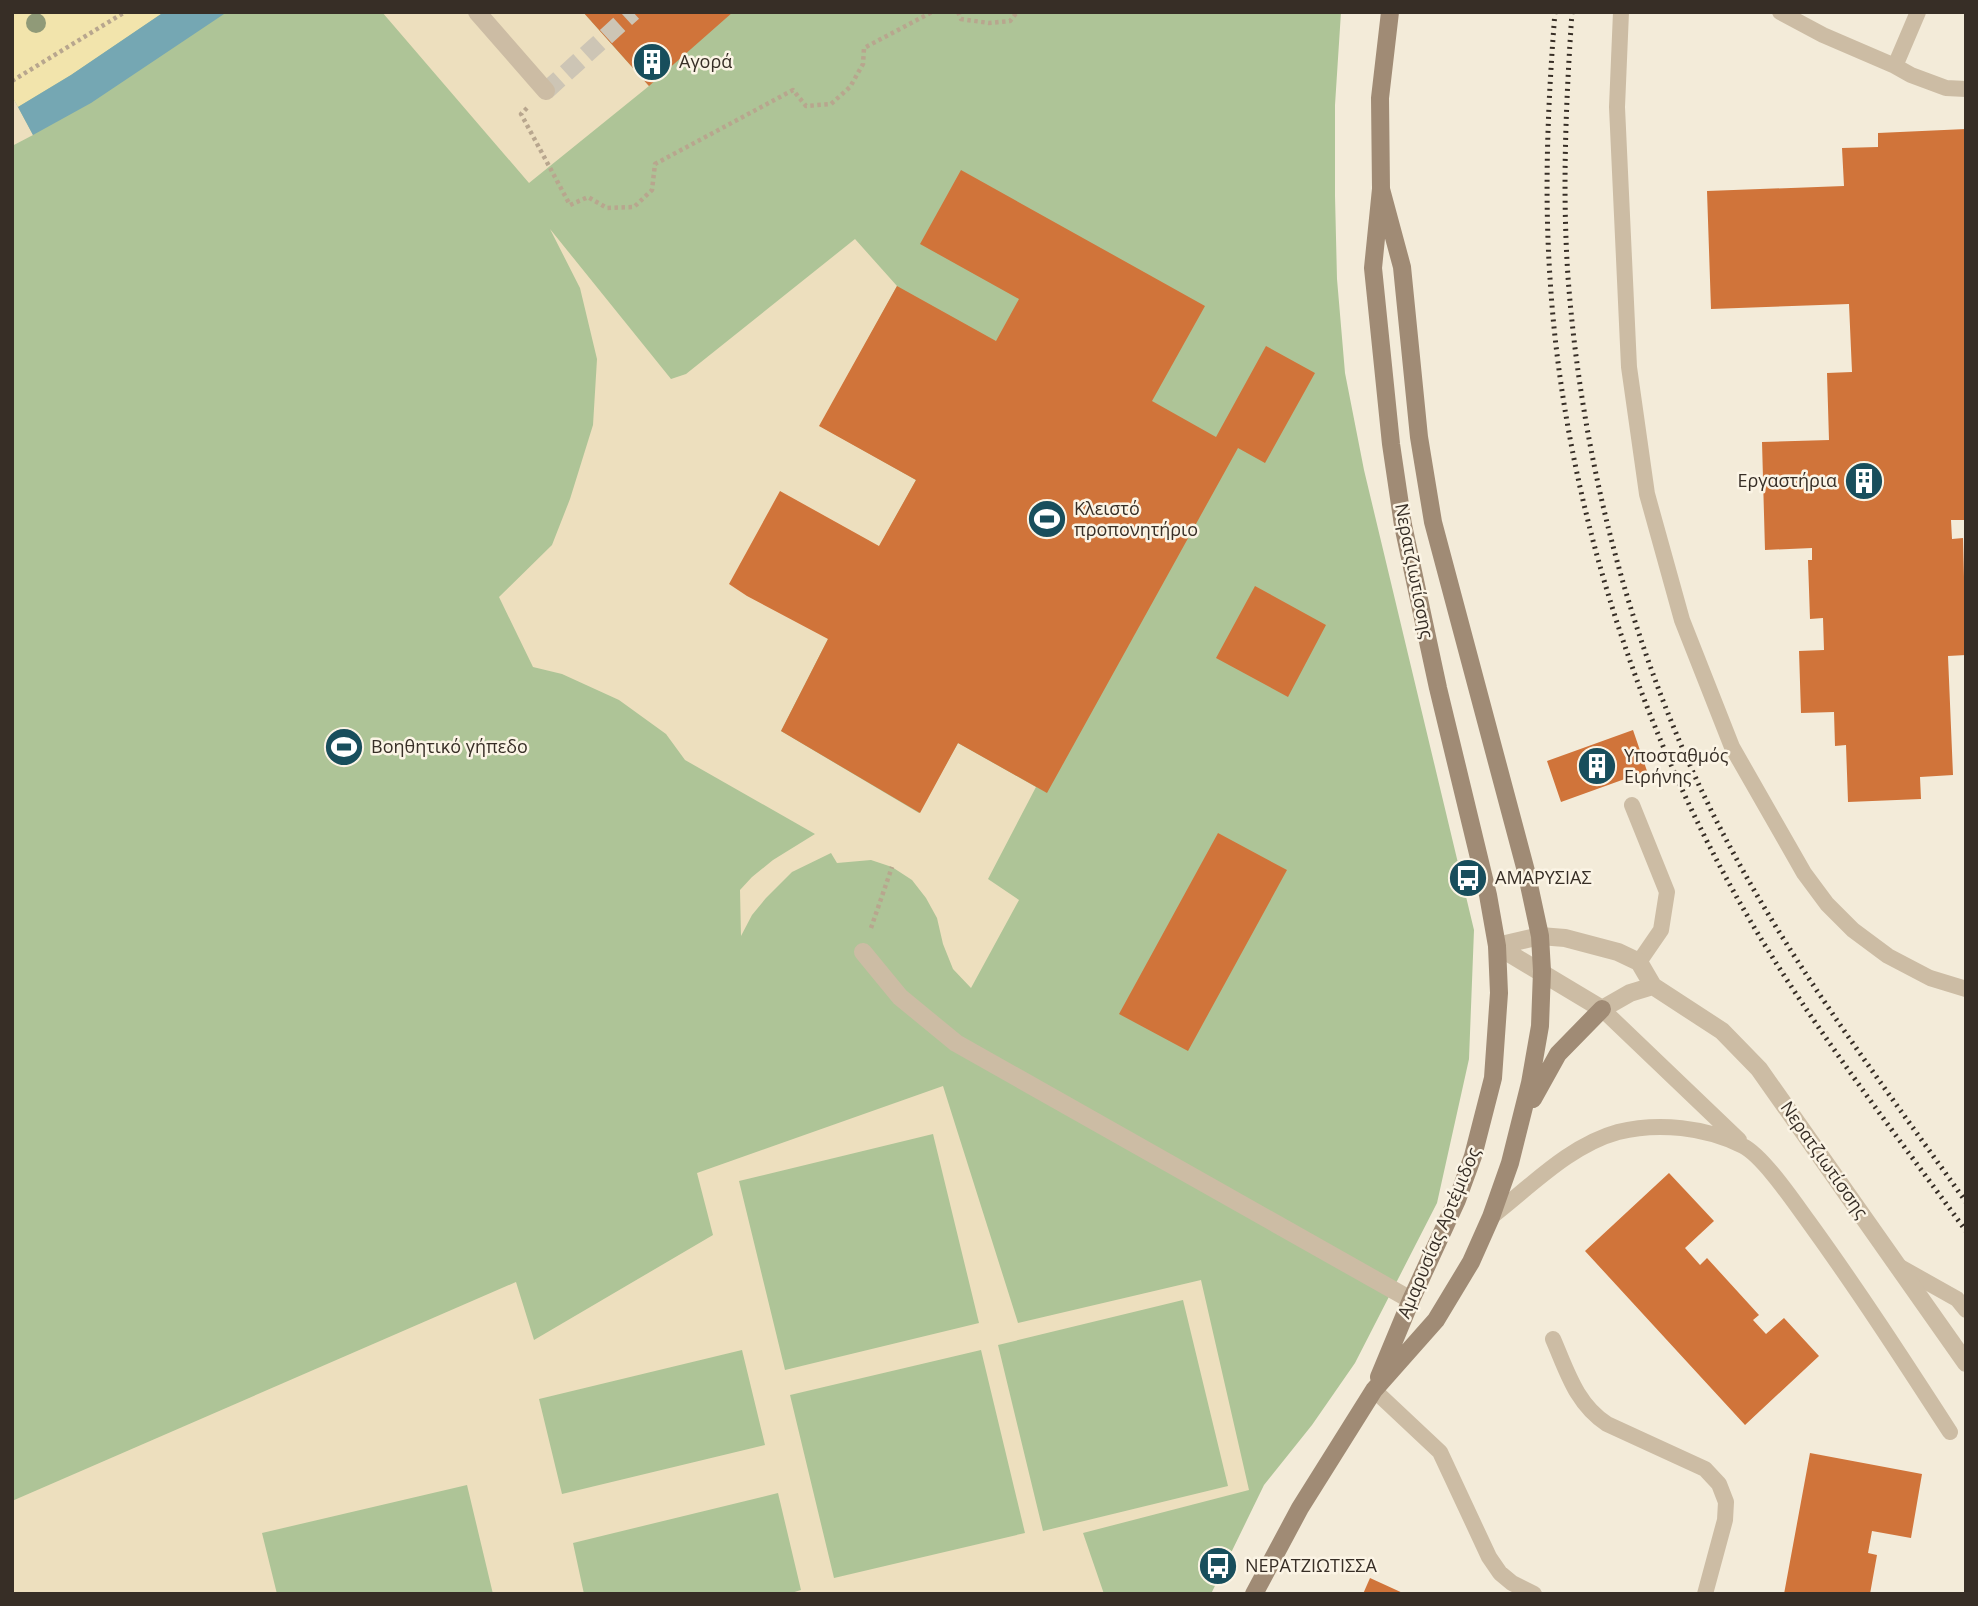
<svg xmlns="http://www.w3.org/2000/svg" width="1978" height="1606" font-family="'Open Sans',sans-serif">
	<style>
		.green { fill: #aec497 }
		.sand { fill: #f2e4ac }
		.plaza { fill: #eddfbe; fill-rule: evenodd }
		.water { fill: #75a7b3 }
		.building { fill: #d0743a }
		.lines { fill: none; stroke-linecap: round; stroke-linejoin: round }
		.pedestrian-tunnel { stroke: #cdc5b5; stroke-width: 18; stroke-dasharray: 18 9; stroke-linecap: butt }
		.path { stroke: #b8a68e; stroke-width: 4.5; stroke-dasharray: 3.5 3.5; stroke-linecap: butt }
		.service { stroke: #ccbca4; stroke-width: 16 }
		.pedestrian { stroke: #ccbca4; stroke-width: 18 }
		.minor { stroke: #ccbca4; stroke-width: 18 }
		.tertiary { stroke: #ccbca4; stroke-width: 18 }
		.secondary { stroke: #a08b75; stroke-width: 18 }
		.rail { stroke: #372e26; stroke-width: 5; stroke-dasharray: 2 5; stroke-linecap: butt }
		.tree { fill: #909a78 }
		.labels { text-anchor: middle; stroke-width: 5; stroke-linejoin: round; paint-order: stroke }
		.poi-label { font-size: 18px; fill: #372e26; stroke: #fbf4e5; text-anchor: start }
		.street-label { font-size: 18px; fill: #372e26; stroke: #fbf4e5 }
	</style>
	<rect width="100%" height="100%" fill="#f3ebd9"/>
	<!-- green -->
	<path class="green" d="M12,12H1341L1335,105V196L1337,279L1345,373L1364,470L1474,930L1469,1059L1437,1203L1355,1363L1312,1425L1264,1485L1211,1594H12Z"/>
	<!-- sand -->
	<path class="sand" d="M12,12H164L71,75L18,107L12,96Z"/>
	<!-- plaza -->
	<path class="plaza" d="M382,12H583L649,86L529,183Z
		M12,96L33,135L12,146Z
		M550,229L671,379L686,374L855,239L897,286L820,426L916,480L828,639L781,731L919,813L958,743L1036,787L988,879L1019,900L971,988L953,969L943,944L937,918L926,898L912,880L892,867L871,860L837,863L831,853L792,872L766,898L752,915L741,936L740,890L752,877L773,860L815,834L685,760L666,734L619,700L562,674L533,667L499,597L552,545L570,499L593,425L597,359L580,288Z
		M943,1086L1018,1323L1201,1280L1249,1490L1083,1533L1104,1594H788L801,1590L778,1493L573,1543L584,1594H493L467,1485L262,1533L277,1594H12V1501L516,1282L534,1340L713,1235L697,1173ZM933,1134L979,1323L785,1370L739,1181ZM1183,1300L1228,1486L1043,1531L998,1345ZM742,1350L765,1445L562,1494L539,1399ZM981,1350L1025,1533L834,1578L790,1395Z"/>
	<!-- water -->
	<path class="water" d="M164,12H227L91,103L33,135L18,107L71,75Z"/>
	<!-- building -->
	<path class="building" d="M583,12H733L649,86Z
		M1966,129V520H1951L1952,539L1963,538L1966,655L1948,656L1953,775L1920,777L1921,799L1848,802L1846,745L1835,746L1834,712L1801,713L1799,651L1824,650L1823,618L1810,619L1808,560H1812V548L1765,550L1762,442L1829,440L1827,373L1852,372L1849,304L1711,309L1707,191L1844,186L1842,148L1878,147V133Z
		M961,170L1205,306L1152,401L1216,437L1266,346L1315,373L1265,463L1238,448L1047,793L958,743L920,813L781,731L828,639L747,596L729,584L780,491L879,546L916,480L819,426L897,286L996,341L1019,299L920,244Z
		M1255,586L1326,625L1288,697L1216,658Z
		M1633,730L1647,771L1561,802L1547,761Z
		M1218,833L1287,870L1188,1051L1119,1014Z
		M1669,1173L1714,1221L1685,1248L1700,1265L1707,1258L1759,1315L1753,1320L1766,1334L1784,1318L1819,1356L1745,1425L1585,1251Z
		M1810,1453L1922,1474L1911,1538L1872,1531L1868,1553L1877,1555L1870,1594H1784Z
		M1370,1578L1405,1594H1363Z"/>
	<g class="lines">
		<!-- pedestrian-tunnel -->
		<path class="pedestrian-tunnel" d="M546,91L633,12"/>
		<!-- path -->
		<path class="path" d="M958,12L961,19L989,23L1010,21L1017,12
			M12,81L125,12
			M527,108L521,114L570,205L588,197L607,208L634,207L652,190L655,164L793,90L806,106L831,104L850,87L863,64L864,48L932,12
			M871,928L892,867"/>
		<!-- service -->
		<path class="service" d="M1621,12L1617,107L1629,367L1647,494L1682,620L1732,747L1804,873L1827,904L1853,930L1888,956L1930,978L1966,989
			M1780,12L1823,35L1895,66L1911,75L1946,88L1966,89
			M1895,66L1918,12
			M1632,805L1667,892L1661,930L1639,962
			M1602,1009L1739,1140
			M1491,1217C1530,1187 1570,1145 1618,1132C1658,1122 1706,1127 1743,1146C1763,1156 1794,1202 1808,1221C1858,1290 1904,1361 1950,1432
			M1900,1267L1957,1299L1966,1310
			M1553,1339C1567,1371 1576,1404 1607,1424L1705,1469L1719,1484L1726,1502L1725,1520L1705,1594
			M1374,1390L1440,1452L1489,1557L1500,1573L1512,1583L1534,1594"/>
		<!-- pedestrian -->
		<path class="pedestrian" d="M477,12L546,91"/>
		<!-- minor -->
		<path class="minor" d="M863,952L900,997L956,1043L1411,1300"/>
		<!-- tertiary -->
		<path class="tertiary" d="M1497,946L1540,936L1565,938L1618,952L1639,962L1653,986L1722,1031L1759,1069L1966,1363
			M1497,946L1602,1009L1630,993L1653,986"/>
		<!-- secondary -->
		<path class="secondary" d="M1533,1099L1558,1054L1602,1009
			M1379,1377L1411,1300L1457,1200L1473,1156L1493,1078L1499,993L1497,946L1488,895L1438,688L1403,525L1391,444L1373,268L1381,189L1380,98L1390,12
			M1254,1594L1300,1508L1374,1390L1436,1320L1471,1262L1491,1217L1510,1163L1530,1083L1540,1026L1542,971L1540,936L1526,871L1433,522L1419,437L1402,267L1381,189"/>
		<!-- rail -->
		<path class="rail" d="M1555,12C1548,101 1544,189 1550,278C1564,507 1644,747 1763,942C1825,1043 1897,1136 1966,1231
			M1572,12C1566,101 1562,189 1568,277C1583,477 1639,681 1736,858C1802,979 1886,1089 1966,1202"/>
	</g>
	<!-- trees -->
	<circle class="tree" cx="36" cy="23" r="10"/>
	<!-- icons -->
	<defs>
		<g id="building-disc" transform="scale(2.0125)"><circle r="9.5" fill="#184e5c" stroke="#fbf4e5"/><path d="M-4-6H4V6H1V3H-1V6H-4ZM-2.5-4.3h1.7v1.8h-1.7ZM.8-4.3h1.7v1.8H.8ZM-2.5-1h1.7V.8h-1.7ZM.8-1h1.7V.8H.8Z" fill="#fff"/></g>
		<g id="stadium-disc" transform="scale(2.0125)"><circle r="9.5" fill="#184e5c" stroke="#fbf4e5"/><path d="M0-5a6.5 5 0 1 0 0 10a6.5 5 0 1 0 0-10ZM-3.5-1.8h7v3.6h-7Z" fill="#fff"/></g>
		<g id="bus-disc" transform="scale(2.0125)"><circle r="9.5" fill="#184e5c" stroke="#fbf4e5"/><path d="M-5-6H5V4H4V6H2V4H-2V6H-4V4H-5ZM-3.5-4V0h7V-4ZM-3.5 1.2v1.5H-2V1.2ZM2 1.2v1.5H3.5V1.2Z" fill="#fff"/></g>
	</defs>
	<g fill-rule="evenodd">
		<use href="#building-disc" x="652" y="62"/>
		<use href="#building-disc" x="1864" y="481"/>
		<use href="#stadium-disc" x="1047" y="519"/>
		<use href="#stadium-disc" x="344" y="747"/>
		<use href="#building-disc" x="1597" y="766"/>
		<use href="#bus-disc" x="1468" y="878"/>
		<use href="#bus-disc" x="1218" y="1566"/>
	</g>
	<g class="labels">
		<!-- poi labels -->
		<g class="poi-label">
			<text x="679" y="68">Αγορά</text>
			<text x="1837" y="487" text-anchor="end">Εργαστήρια</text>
			<text x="1074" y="515">Κλειστό<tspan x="1074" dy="21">προπονητήριο</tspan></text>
			<text x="371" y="753">Βοηθητικό γήπεδο</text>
			<text x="1624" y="762">Υποσταθμός<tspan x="1624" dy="21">Ειρήνης</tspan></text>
			<text x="1495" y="884">ΑΜΑΡΥΣΙΑΣ</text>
			<text x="1245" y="1572">ΝΕΡΑΤΖΙΩΤΙΣΣΑ</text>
		</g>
		<!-- street labels -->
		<g class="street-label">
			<text transform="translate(1414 571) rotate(79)" y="6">Νερατζιωτίσσης</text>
			<text transform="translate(1824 1160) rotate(55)" y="6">Νερατζιωτίσσης</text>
			<text transform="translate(1439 1233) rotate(-67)" y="6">Αμαρυσίας Αρτέμιδος</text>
		</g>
	</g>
	<!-- border -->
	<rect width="1978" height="1606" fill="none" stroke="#372e26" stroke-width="28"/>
</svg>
